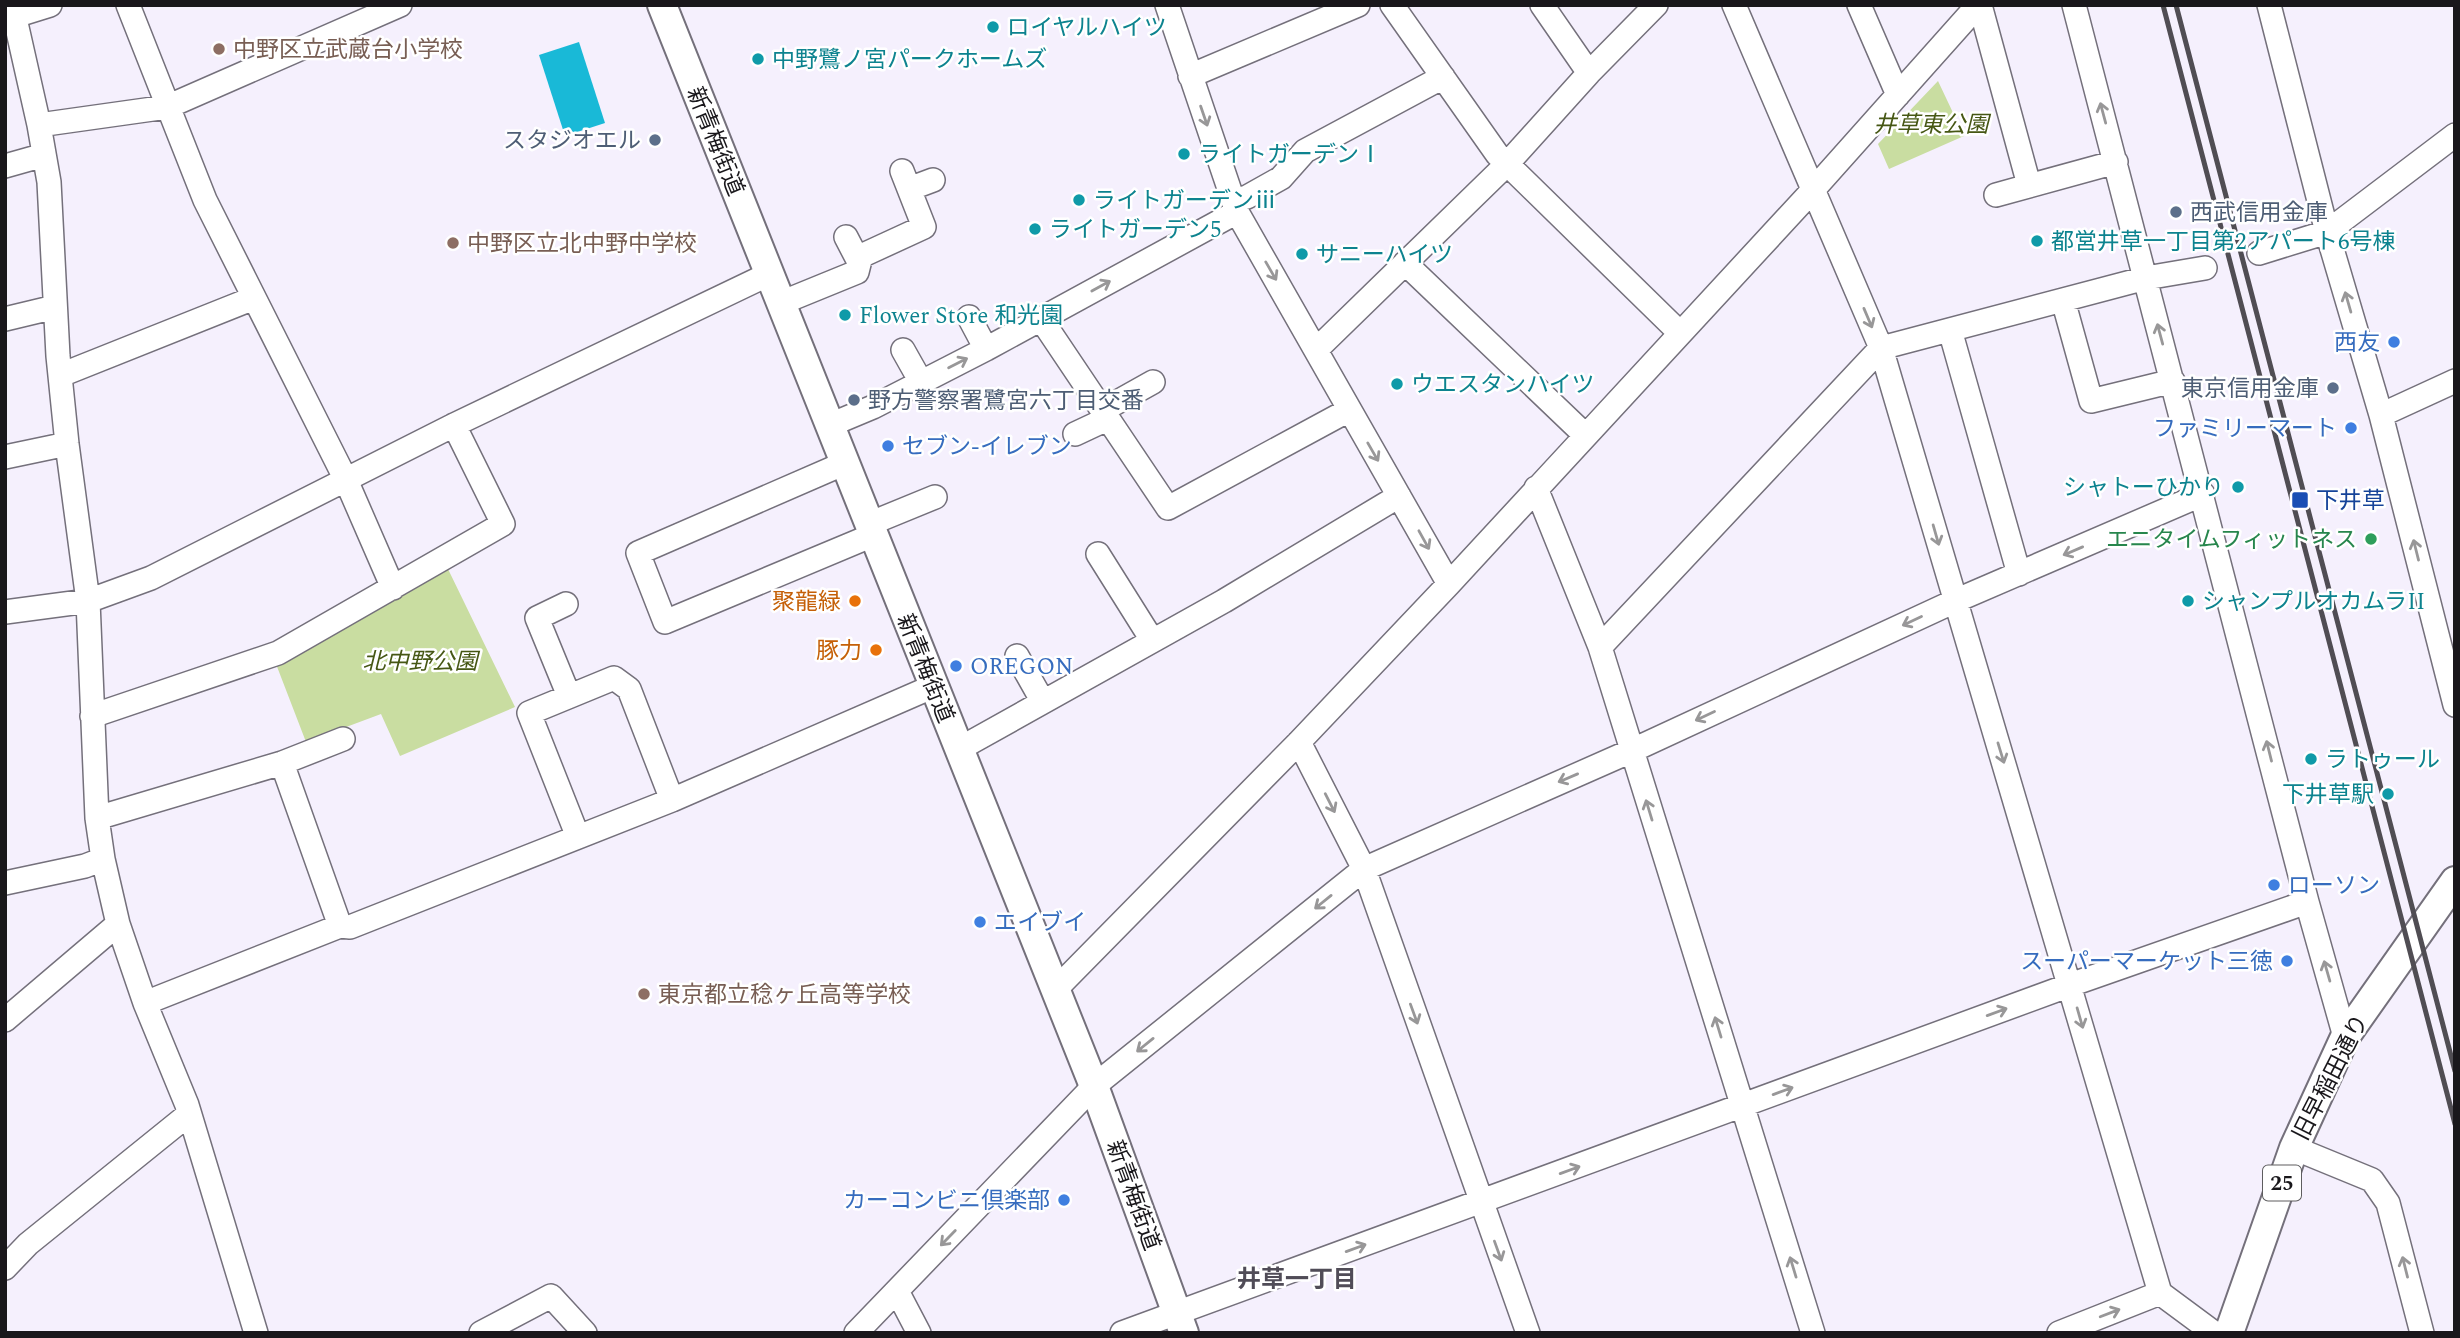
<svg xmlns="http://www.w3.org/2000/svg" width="2460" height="1338" font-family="Spectral,'Noto Sans JP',serif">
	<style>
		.green { fill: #c9dda1 }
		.water { fill: #19b9d7 }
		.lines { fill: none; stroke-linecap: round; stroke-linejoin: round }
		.minor-casing { stroke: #74707b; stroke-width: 26 }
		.major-casing { stroke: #74707b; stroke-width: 32 }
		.minor { stroke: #fff; stroke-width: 23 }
		.major { stroke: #fff; stroke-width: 28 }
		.rail { stroke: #504d53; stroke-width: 5 }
		.oneway { stroke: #989798 }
		.culture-dot { fill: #0f9aa8; stroke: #fff; stroke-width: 2.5 }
		.education-dot { fill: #8d6e63; stroke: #fff; stroke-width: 2.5 }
		.service-dot { fill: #5c6f8a; stroke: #fff; stroke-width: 2.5 }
		.shop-dot { fill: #3f7fe0; stroke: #fff; stroke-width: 2.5 }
		.transit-dot { fill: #1a4fb4; stroke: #fff; stroke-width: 2.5 }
		.leisure-dot { fill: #2e9e5b; stroke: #fff; stroke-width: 2.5 }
		.food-dot { fill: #e8710a; stroke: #fff; stroke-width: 2.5 }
		.labels { text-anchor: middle; stroke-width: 5; stroke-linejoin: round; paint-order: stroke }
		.shield { fill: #fff; stroke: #5e5d5f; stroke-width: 2 }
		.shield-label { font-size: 21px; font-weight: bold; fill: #19171b }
		.culture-label { font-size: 23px; fill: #0d838f; stroke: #fff; text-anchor: start }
		.education-label { font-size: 23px; fill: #785e54; stroke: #fff; text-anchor: start }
		.park-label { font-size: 23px; font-style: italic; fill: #465714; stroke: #fff }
		.service-label { font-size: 23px; fill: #4e5e75; stroke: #fff; text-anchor: end }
		.street-label { font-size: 23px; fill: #19171b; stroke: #fff }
		.shop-label { font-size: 23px; fill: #366cbe; stroke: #fff; text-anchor: end }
		.transit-label { font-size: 23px; fill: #164399; stroke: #fff; text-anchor: start }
		.leisure-label { font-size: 23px; fill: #27864d; stroke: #fff; text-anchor: end }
		.food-label { font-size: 23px; fill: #c56008; stroke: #fff; text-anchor: end }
		.neighbourhood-label { font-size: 24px; font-weight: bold; fill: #504c57; stroke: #fff }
	</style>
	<rect width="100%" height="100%" fill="#f5f0fd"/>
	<!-- green -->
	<path class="green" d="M1938,81L1964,136L1889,169L1878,144Z
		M448,569L515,707L400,756L381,714L306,742L276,664Z"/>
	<!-- water -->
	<path class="water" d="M579,42L605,123L565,136L539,55Z"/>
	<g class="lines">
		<!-- minor casing -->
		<g class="minor-casing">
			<path id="minor" d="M12,5L39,125L49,182L58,356L67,444L88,601L97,818L103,859L118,924L145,1003L187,1105L256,1333
				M128,5L205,200L346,480L393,588
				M1167,5L1237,212L1449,584
				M1392,5L1497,154L1680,333
				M1542,5L1589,73
				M1734,5L1881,348L2160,1293L2214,1333
				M1859,5L1898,95
				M1980,5L2029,185
				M2074,5L2307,902L2345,1037
				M2269,5L2327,232L2381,415L2455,705
				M5,19L50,5
				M1190,76L1358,5
				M39,125L167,107L400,5
				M5,166L44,155
				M909,189L933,180
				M1996,195L2116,162
				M1233,201L1247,197L1281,178L1305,151L1443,77
				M846,237L859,262
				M2259,253L2327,232L2455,135
				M1405,263L1585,435
				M2063,300L2091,401L2173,381
				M781,303L857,272L861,256L924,227L902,171
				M969,317L986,349
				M5,319L55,307
				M1041,319L1168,508L1349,410
				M1950,330L2019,574
				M1317,349L1507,164L1589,73L1656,5
				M903,350L921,382
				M61,375L254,298
				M1103,410L1153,382
				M2381,415L2455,381
				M830,425L873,407L986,349L1237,212
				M1075,434L1107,419
				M5,457L67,444
				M845,463L638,553L665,622L873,535
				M1536,488L1600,647L1813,1333
				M869,524L935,497
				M1098,554L1152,640
				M566,604L537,618L569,696
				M5,612L88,601L151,578L454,425L769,274
				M1600,647L1881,348L2146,278L2205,268
				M1017,656L1043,702
				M92,716L278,653L503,524L454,425
				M1299,742L1364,869L1528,1333
				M959,749L1224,601L1399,496
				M282,763L340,926
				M97,818L282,763L343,739
				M578,837L529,713L614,678L629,689L672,800
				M5,883L85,866L103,859
				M1055,990L1299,742L1449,584L1813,190L1978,5
				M145,1003L340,926L350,927L672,800L934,686
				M5,1020L118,924
				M2294,1148L2372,1180L2388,1203L2422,1333
				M5,1268L28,1244L189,1114
				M897,1291L919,1333
				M481,1333L551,1296L585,1333
				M856,1333L1094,1086L1364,869L1631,751L1955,601L2203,494
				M1122,1333L2070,985L2307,902
				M2059,1333L2160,1293"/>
		</g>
		<!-- major casing -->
		<g class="major-casing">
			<path id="major" d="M662,5L1094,1086L1184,1333
				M2229,1333L2294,1148L2345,1037L2455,881"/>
		</g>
		<!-- minor -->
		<use href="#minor" class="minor"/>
		<!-- major -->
		<use href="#major" class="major"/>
		<!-- rail -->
		<path class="rail" d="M2163,5L2455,1124
			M2176,5L2455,1071"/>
	</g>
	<!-- one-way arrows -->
	<defs><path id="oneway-shaft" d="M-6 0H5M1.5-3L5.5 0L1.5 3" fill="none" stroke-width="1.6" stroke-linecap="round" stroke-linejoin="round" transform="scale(1.75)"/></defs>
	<g class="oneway">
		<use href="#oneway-shaft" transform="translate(2103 113) rotate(-105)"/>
		<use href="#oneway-shaft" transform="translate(1204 116) rotate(71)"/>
		<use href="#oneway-shaft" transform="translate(1271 271) rotate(60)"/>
		<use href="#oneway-shaft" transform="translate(1101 286) rotate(-29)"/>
		<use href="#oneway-shaft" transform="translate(2348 302) rotate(-106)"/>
		<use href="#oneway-shaft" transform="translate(1868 318) rotate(67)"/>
		<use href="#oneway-shaft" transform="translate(2160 334) rotate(-105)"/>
		<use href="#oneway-shaft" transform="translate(958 363) rotate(-27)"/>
		<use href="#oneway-shaft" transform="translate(1373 452) rotate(60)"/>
		<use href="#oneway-shaft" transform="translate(1936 535) rotate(74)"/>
		<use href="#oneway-shaft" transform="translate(1424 540) rotate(61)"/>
		<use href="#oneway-shaft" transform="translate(2416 550) rotate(-104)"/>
		<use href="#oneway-shaft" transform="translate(2073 551) rotate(157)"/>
		<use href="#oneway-shaft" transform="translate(1912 621) rotate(155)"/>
		<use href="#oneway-shaft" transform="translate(1705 716) rotate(155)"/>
		<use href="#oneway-shaft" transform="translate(2269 751) rotate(-104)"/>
		<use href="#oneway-shaft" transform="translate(2001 753) rotate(73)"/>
		<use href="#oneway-shaft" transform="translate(1568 778) rotate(157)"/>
		<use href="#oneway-shaft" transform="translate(1330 803) rotate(63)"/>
		<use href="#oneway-shaft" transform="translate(1649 810) rotate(-107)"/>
		<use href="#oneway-shaft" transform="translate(1323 902) rotate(141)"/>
		<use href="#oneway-shaft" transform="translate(2327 971) rotate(-106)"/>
		<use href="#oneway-shaft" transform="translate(1997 1012) rotate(-20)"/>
		<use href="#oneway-shaft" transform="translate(1414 1014) rotate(70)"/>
		<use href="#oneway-shaft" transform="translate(2080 1018) rotate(74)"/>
		<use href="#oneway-shaft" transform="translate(1718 1027) rotate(-107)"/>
		<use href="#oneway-shaft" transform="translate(1145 1045) rotate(141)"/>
		<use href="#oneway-shaft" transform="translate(1783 1091) rotate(-20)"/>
		<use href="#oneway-shaft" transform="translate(1570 1170) rotate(-20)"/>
		<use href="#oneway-shaft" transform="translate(948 1238) rotate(134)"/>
		<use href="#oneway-shaft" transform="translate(1356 1248) rotate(-20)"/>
		<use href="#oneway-shaft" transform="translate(1498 1251) rotate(70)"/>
		<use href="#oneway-shaft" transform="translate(1793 1267) rotate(-107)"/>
		<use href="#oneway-shaft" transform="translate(2405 1267) rotate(-104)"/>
		<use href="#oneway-shaft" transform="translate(2110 1313) rotate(-21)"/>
	</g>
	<!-- markers -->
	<g class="culture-dot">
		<circle cx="993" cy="27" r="7"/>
		<circle cx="758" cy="59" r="7"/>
		<circle cx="1184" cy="154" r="7"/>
		<circle cx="1079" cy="200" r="7"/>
		<circle cx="1035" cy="229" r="7"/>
		<circle cx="2037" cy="241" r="7"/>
		<circle cx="1302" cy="254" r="7"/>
		<circle cx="845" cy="315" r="7"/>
		<circle cx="1397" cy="384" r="7"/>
		<circle cx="2238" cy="487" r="7"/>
		<circle cx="2188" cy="601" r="7"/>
		<circle cx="2311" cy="759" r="7"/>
		<circle cx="2388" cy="794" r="7"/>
	</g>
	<g class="education-dot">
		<circle cx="219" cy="49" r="7"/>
		<circle cx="453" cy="243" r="7"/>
		<circle cx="644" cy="994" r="7"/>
	</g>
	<g class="service-dot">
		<circle cx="655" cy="140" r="7"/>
		<circle cx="2176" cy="212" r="7"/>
		<circle cx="2333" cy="388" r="7"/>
		<circle cx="854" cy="400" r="7"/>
	</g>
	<g class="shop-dot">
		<circle cx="2394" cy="342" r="7"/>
		<circle cx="2351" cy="428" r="7"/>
		<circle cx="888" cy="446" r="7"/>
		<circle cx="956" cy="666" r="7"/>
		<circle cx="2274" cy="885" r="7"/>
		<circle cx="980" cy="922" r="7"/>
		<circle cx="2287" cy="961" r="7"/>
		<circle cx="1064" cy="1200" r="7"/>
	</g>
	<rect class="transit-dot" x="2291" y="491" width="18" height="18" rx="3.5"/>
	<circle class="leisure-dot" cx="2371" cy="539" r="7"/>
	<g class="food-dot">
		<circle cx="855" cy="601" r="7"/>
		<circle cx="876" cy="650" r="7"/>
	</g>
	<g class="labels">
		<!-- shield labels -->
		<rect class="shield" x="2263" y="1165.5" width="38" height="35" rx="5"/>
		<g class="shield-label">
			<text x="2282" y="1190">25</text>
		</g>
		<!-- culture labels -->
		<g class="culture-label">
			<text x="1007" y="35">ロイヤルハイツ</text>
			<text x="772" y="67">中野鷺ノ宮パークホームズ</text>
			<text x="1198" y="162">ライトガーデンⅠ</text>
			<text x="1093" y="208">ライトガーデンⅲ</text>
			<text x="1049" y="237">ライトガーデン5</text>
			<text x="2051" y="249">都営井草一丁目第2アパート6号棟</text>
			<text x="1316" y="262">サニーハイツ</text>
			<text x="859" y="323">Flower Store 和光園</text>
			<text x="1411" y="392">ウエスタンハイツ</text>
			<text x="2224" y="495" text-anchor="end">シャトーひかり</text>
			<text x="2202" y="609">シャンプルオカムラII</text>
			<text x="2325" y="767">ラトゥール</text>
			<text x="2374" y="802" text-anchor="end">下井草駅</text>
		</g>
		<!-- education labels -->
		<g class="education-label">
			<text x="233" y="57">中野区立武蔵台小学校</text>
			<text x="467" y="251">中野区立北中野中学校</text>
			<text x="658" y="1002">東京都立稔ヶ丘高等学校</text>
		</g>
		<!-- park labels -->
		<g class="park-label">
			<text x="1931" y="132">井草東公園</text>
			<text x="420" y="669">北中野公園</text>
		</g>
		<!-- service labels -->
		<g class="service-label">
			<text x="641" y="148">スタジオエル</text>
			<text x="2190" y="220" text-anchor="start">西武信用金庫</text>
			<text x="2319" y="396">東京信用金庫</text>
			<text x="868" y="408" text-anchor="start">野方警察署鷺宮六丁目交番</text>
		</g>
		<!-- street labels -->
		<g class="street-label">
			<text transform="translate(716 141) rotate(68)" y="8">新青梅街道</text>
			<text transform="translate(926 668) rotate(68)" y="8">新青梅街道</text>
			<text transform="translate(2330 1077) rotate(-63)" y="8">旧早稲田通り</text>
			<text transform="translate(1134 1195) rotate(70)" y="8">新青梅街道</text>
		</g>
		<!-- shop labels -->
		<g class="shop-label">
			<text x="2380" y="350">西友</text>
			<text x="2337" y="436">ファミリーマート</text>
			<text x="902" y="454" text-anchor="start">セブン-イレブン</text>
			<text x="970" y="674" text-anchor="start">OREGON</text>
			<text x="2288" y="893" text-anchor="start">ローソン</text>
			<text x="994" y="930" text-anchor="start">エイブイ</text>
			<text x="2273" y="969">スーパーマーケット三徳</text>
			<text x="1050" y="1208">カーコンビニ倶楽部</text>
		</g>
		<!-- transit labels -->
		<g class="transit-label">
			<text x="2316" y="508">下井草</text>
		</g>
		<!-- leisure labels -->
		<g class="leisure-label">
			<text x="2357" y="547">エニタイムフィットネス</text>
		</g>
		<!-- food labels -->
		<g class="food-label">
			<text x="841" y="609">聚龍緑</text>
			<text x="862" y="658">豚力</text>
		</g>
		<!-- neighbourhood labels -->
		<g class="neighbourhood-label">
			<text x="1297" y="1287">井草一丁目</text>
		</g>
	</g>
	<!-- border -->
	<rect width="2460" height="1338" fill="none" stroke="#19171b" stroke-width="14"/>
</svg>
